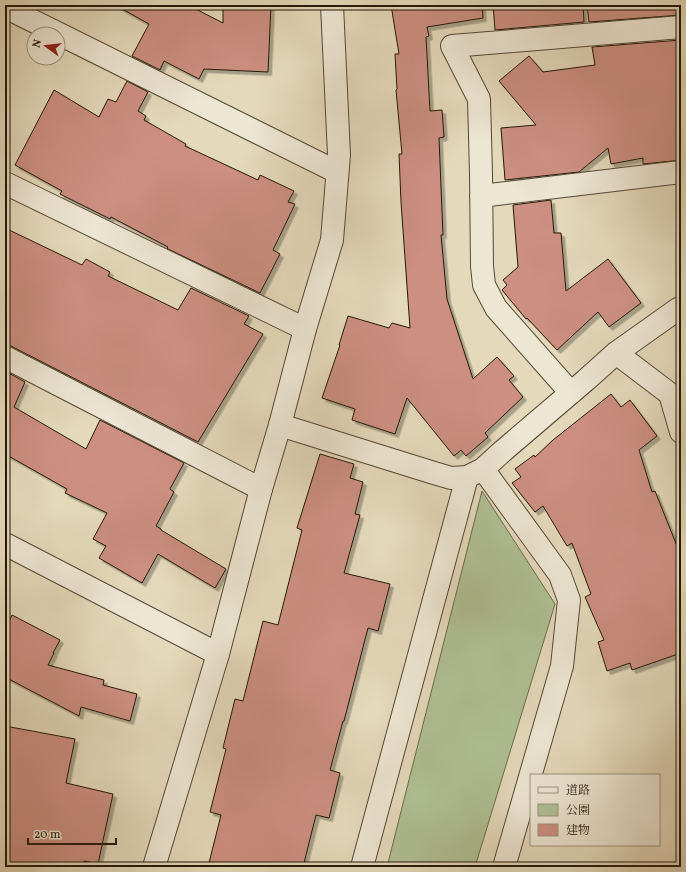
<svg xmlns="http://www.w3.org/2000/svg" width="686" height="872" font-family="Vollkorn,'Noto Serif JP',serif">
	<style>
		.green { fill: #afc094; stroke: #696c4e }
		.building { fill: #cc8f82; stroke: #231809; filter: url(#shadow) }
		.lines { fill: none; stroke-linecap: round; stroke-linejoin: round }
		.minor-casing { stroke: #534836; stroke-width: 24 }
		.tertiary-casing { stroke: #534836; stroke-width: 24 }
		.minor { stroke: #ede6d3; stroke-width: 22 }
		.tertiary { stroke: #ede6d3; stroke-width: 22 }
	</style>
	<defs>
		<filter id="shadow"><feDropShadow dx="3.5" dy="3.5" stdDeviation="0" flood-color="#0004"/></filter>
	</defs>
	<rect width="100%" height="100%" fill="#e4d9bb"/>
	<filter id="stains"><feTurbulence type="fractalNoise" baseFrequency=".005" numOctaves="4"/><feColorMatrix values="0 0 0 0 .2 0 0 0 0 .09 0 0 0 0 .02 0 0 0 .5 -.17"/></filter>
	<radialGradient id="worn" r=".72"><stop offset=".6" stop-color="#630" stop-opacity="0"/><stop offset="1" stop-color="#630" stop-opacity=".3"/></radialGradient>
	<!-- green -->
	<path class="green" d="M482,491L555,604L475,867H387Z"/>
	<!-- building -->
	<path class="building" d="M115,5H188L223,23V5H271L268,72L204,69L199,79L164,61L160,70L132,56L149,24Z
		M391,5H482L483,18L427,27L429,36L426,37L430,111L442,110L444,137L439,138L443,235H441L447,299L473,379L497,357L514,376L509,380L523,397L485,433L488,437L466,456L461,450L454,456L407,398L395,434L352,420L355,409L322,398L340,345H339L348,316L389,328L392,323L410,328L401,202L399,154H402L396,90L397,89L395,54H399Z
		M493,5H583L584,22L495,30Z
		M587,5H681V15L589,22Z
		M681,40V160L643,164V158L611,164L608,148L579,172L505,180L501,128L536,125L499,81L529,56L543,72L595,65L592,47Z
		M127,81L148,92L138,111L146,116L144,120L186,144L185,146L258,180L260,175L294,191L288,202L295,204L273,250L280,254L260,293L168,249L167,248L168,247L111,217L110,219L60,194L62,191L15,165L54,90L99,117L108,99L116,102Z
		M551,200L554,233H561L566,291L608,259L641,303L609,327L598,312L557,350L527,318L526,319L502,290L507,285L503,280L518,267L513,205Z
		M5,228L82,265L86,259L110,272L108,276L178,310L191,288L249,316L244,324L263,334L198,442L11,346L5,345Z
		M5,371L25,382L14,407L86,449L100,420L184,463L170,489L174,492L156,526L161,529V530L226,569L215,588L158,554L142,583L99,558L106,546L93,539L107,513L65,493L67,489L5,454Z
		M611,394L621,407L630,400L657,436L639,450L652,492L655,491L681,556V653L632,670L630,663L607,671L598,642L604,640L585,597L591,594L572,543L567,546L543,506L535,512L512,483L521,477L515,469L534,455L535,457L553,440Z
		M320,454L354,464L350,478L363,482L355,514L360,515L344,573L390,584L378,631L368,628L344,721H343L330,770L340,773L329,818L316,815L303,867H208L221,815L210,812L226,749L223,748L235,699L243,701L263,621L278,625L302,530L297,528Z
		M12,615L60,640L53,653H54L48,665L104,680L103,685L137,694L130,721L81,707L79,716L5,677V629Z
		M5,726L75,739L66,783L113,794L98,864L84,861L83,867H5Z"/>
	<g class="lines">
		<!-- minor casing -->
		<g class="minor-casing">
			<path id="minor" d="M5,7L337,172
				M5,183L305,329
				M481,196L681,172
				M616,353L670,394L681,432
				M5,357L261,489
				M571,393L496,308L484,285L482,266L481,174L479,99L452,46L681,27
				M280,425L434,473L451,478L467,477L483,469L504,450L586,380L616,353L678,309L681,308
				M483,469L560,575L569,600L562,666L504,867
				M5,544L218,654
				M362,867L467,477"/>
		</g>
		<!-- tertiary casing -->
		<g class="tertiary-casing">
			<path id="tertiary" d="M154,867L218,654L261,489L280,425L305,329L332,240L339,155L332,5"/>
		</g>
		<!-- minor -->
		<use href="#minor" class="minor"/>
		<!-- tertiary -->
		<use href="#tertiary" class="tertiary"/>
	</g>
	<!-- margin -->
	<rect width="686" height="872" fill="none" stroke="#e4d9bb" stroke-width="20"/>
	<rect x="6" y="6" width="674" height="860" fill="none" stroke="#231809" stroke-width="2"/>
	<rect x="10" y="10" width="666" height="852" fill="none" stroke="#231809"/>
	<!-- legend -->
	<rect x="530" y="774" width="130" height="72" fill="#ede6d3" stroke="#9c9482"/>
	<rect x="538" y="787" width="20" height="6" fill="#ede6d3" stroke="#9c9482"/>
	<text x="566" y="794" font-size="12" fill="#231809">道路</text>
	<rect x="538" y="804" width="20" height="12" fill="#afc094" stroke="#9c9482"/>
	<text x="566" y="814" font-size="12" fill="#231809">公園</text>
	<rect x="538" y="824" width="20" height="12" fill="#cc8f82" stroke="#9c9482"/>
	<text x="566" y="834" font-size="12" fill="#231809">建物</text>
	<!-- north arrow -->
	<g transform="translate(46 46) rotate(285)"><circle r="19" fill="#ede6d3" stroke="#9c9482"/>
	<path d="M0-3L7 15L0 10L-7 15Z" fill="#8f2418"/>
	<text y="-6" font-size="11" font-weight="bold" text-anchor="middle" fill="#231809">N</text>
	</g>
	<!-- scale -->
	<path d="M28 838v6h88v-6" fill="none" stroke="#231809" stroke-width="2"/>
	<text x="34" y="838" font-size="12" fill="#231809" stroke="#ede6d3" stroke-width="3" paint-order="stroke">20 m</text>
	<rect width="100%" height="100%" filter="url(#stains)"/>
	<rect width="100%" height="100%" fill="url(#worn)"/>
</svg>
